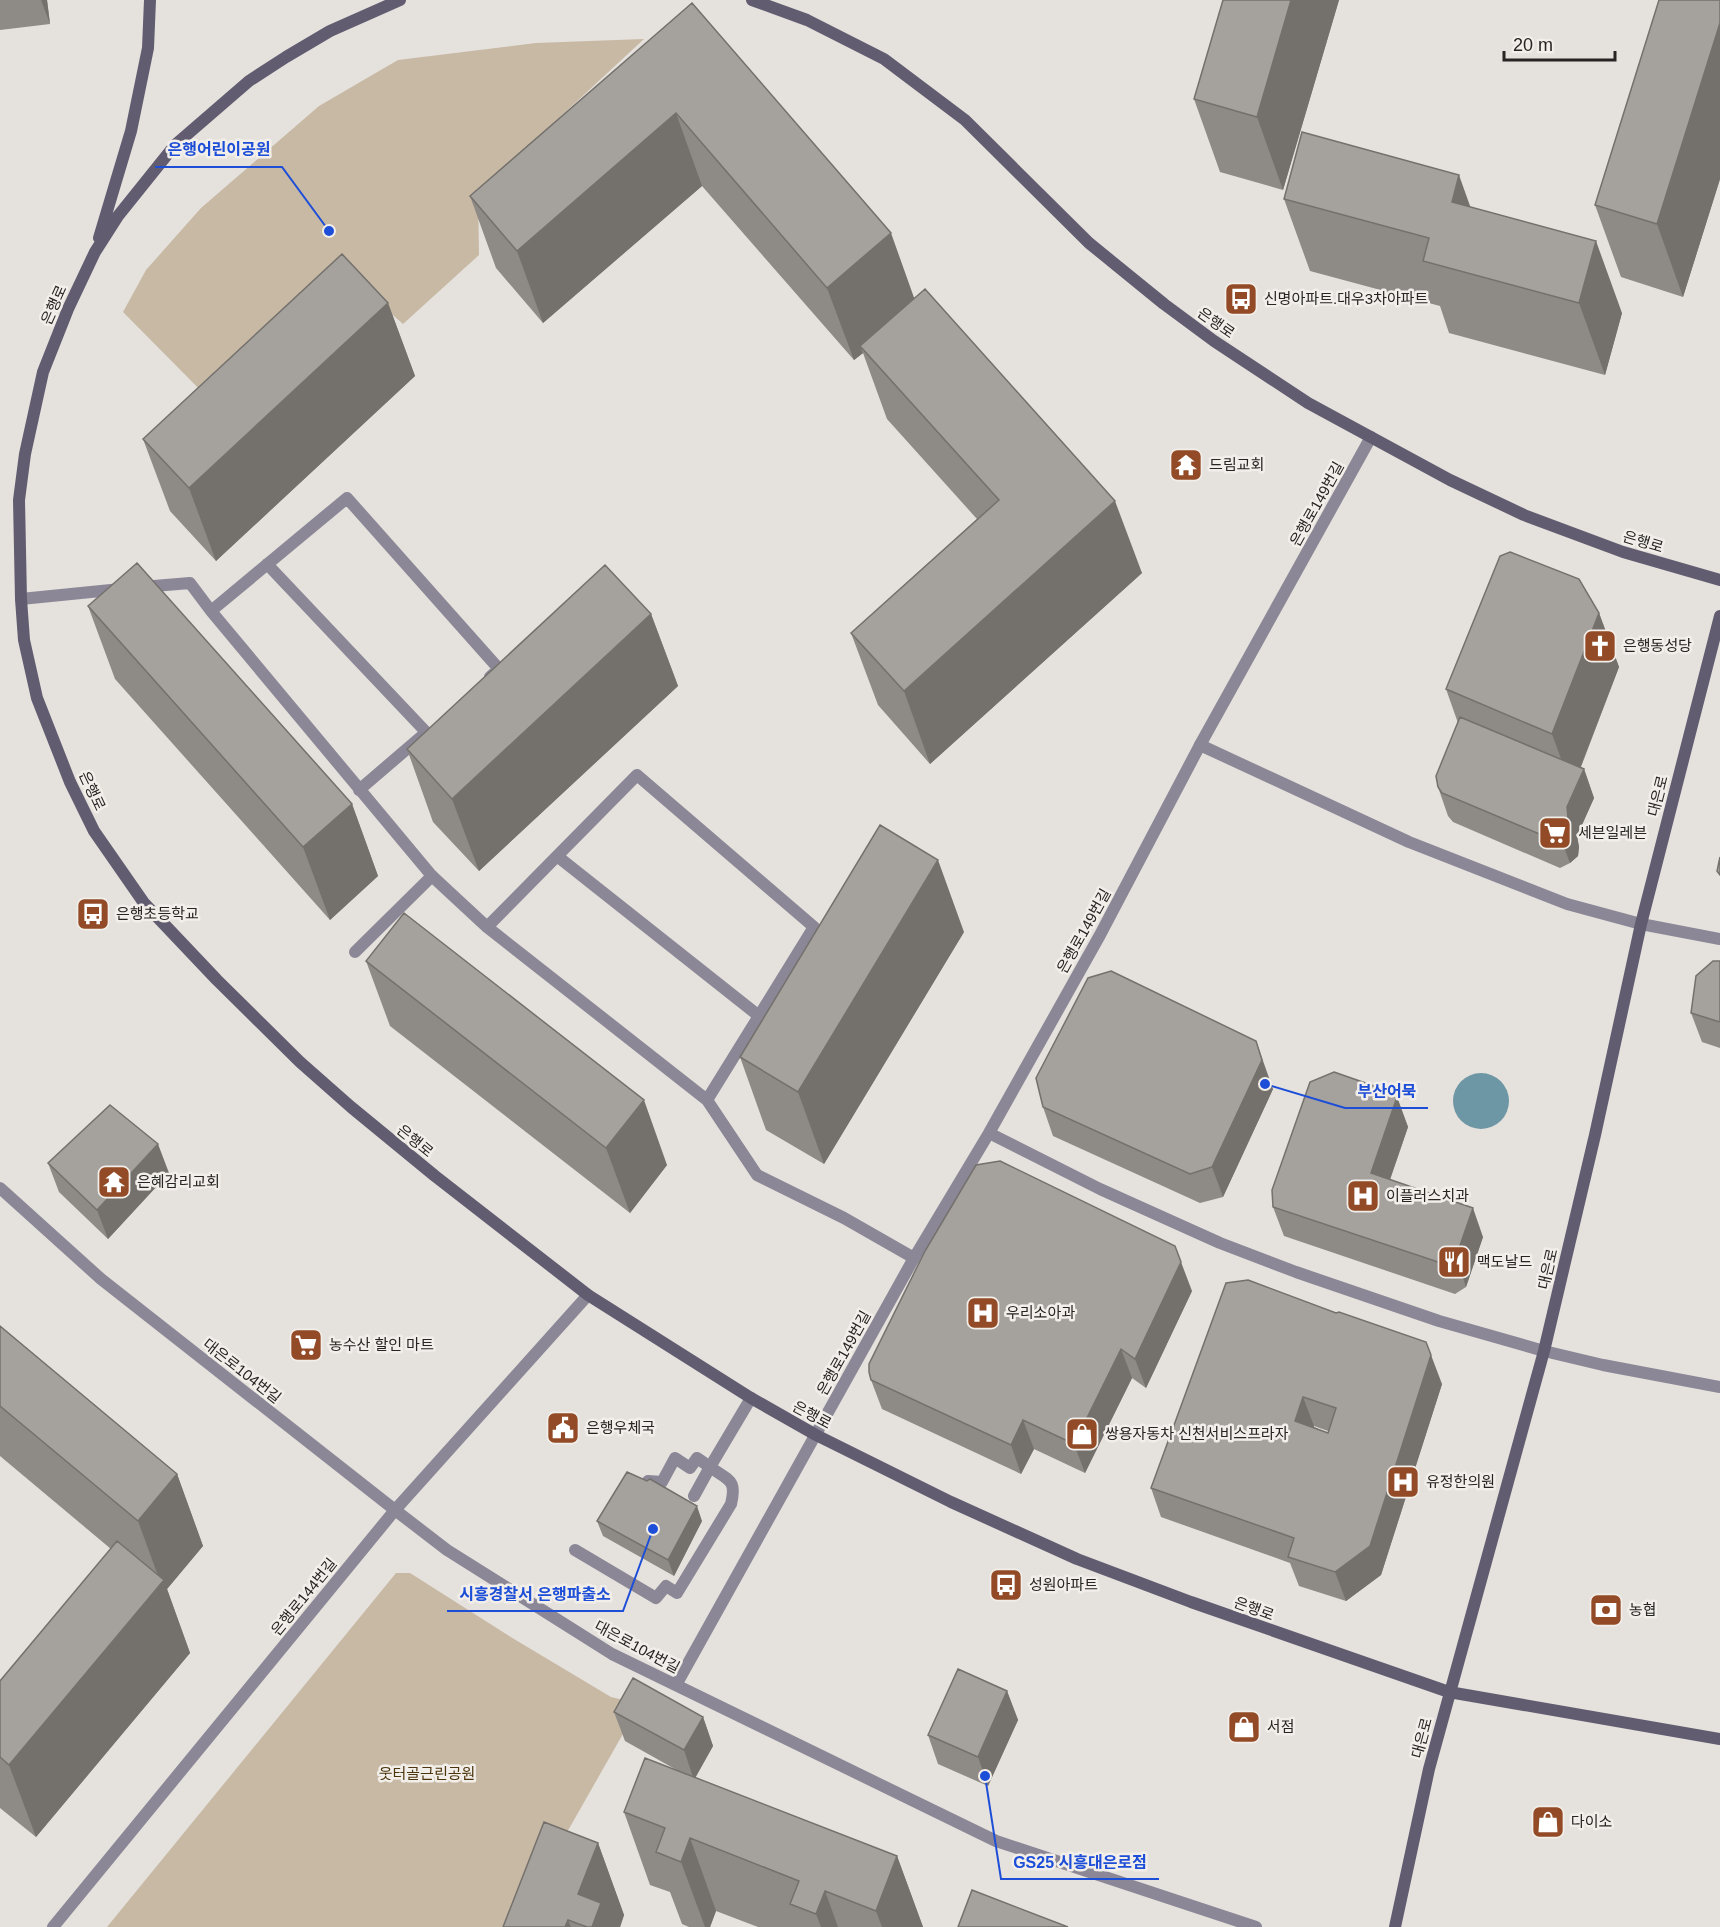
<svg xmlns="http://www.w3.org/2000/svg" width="1720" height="1927" font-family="Arial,'Noto Sans KR',sans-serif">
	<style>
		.green { fill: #c8b9a5 }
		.water { fill: #6d97a5 }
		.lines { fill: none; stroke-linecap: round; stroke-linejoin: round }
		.lane { stroke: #8b8796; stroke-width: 12 }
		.street { stroke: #8b8796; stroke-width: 12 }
		.secondary { stroke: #625c71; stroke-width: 12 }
		.wall { fill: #8e8a86; fill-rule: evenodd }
		.shaded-wall { fill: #74716d }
		.building { fill: #a5a19c; stroke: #74716d; stroke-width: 1.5; fill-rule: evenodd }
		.labels { text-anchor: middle; stroke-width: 5; stroke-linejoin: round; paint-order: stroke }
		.poi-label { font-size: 15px; fill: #262523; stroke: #f2eee9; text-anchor: start }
		.street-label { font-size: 15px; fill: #262523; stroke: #f2eee9 }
		.park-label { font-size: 15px; fill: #4c350c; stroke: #f2eee9 }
		.leader { fill: none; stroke: #1d4ed8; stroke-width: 2 }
		.callout-dot { fill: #1d4ed8; stroke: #f2eee9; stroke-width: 2 }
		.callout-label { font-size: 16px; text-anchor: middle; font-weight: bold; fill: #1d4ed8; stroke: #f2eee9; stroke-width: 5; stroke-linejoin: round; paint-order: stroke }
	</style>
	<rect width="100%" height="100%" fill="#e5e1dc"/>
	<!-- green -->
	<path class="green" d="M644,39L478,193L479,255L403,324L360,286L223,413L123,312L146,270L201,208L319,106L398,60L536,43Z
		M396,1573H410L514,1639L611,1697L640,1704L513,1927H107Z"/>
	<!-- water -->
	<path class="water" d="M1453 1101a28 28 0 1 1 56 0a28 28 0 1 1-56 0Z"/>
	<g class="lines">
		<!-- lane -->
		<path class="lane" d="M267,564L426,732
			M142,587L190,583L211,611L432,876L487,927L707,1100L757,1175L844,1218L914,1258
			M21,599L121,589
			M211,611L347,498L499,669L490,677
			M1200,745L1409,842L1567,904L1641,924L1720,939
			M359,790L422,736
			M557,856L759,1016
			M487,927L637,775L814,927L707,1100
			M648,1481L662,1482L675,1458L690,1468L697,1458L710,1467L694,1496
			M575,1550L656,1598L666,1586L677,1593L731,1504C737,1479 729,1481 710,1467L751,1398"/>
		<!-- street -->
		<path class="street" d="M355,952L432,876
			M989,1133L1100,1189L1220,1243L1296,1272L1439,1321L1544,1351L1603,1365L1720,1387
			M0,1188L101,1279L395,1510L447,1550L612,1654L996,1841L1256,1927
			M676,1685L914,1258L989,1133L1100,935L1200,745L1371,437
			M53,1927L395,1510L588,1295"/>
		<!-- secondary -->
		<path class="secondary" d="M400,0L330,31L286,57L249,81L175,145L118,216L95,252L68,309L43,372L25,454L19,500L21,599L24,640L37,698L70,782L94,831L144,903L217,980L300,1062L351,1107L435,1176L588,1295L751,1398L816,1435L951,1502L1077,1559L1191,1602L1449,1692L1720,1739
			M752,0L807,20L884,59L965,120L1089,243L1164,304L1214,341L1308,403L1450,480L1524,515L1623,552L1720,580
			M99,238L131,131L148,48L150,0
			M1395,1927L1429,1769L1544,1351L1595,1135L1641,924L1720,616"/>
	</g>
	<!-- wall -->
	<path class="wall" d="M0,0H47L50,24L0,30Z
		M1223,0H1339L1283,190L1220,172L1194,99Z
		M1720,0V179L1683,297L1621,277L1595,205Z
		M692,3L914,298L1142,573L930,764L878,705L851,633L977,519L887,419L863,353L854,360L702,186L543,323L496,268L470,196Z
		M1284,199L1471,207L1622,313L1605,375L1449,333L1440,306L1310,271Z
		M388,303L415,376L216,561L170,511L143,439Z
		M88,606L352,804L378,876L330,920L115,679Z
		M1599,613L1619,667L1581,767L1584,769L1594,798L1577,836L1579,847L1578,856L1570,863L1560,868L1453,822L1448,816L1438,787L1458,723L1446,689Z
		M651,614L678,686L479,871L433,822L407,749Z
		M964,932L824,1164L766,1130L740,1057Z
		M366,961L667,1165L630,1213L390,1026Z
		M1720,961V1048L1702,1042L1691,1013Z
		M1273,1089L1223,1197L1200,1203L1053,1136L1043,1107Z
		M1397,1097L1408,1127L1390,1180L1483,1237L1466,1287L1455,1294L1284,1236L1273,1207Z
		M48,1163L169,1173L108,1239L59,1192Z
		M1226,1283L1442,1384L1381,1575L1346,1601L1299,1586L1290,1563L1161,1517L1151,1488ZM1314,1426L1328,1431V1433L1314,1427Z
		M1192,1291L1146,1388L1132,1378L1085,1473L1034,1449L1021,1474L882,1409L871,1380Z
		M0,1326L177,1474L203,1546L167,1589L190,1653L36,1837L0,1808V1681L111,1549L0,1456Z
		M597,1521H702L674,1576L603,1536Z
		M1007,1691L1018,1720L988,1786L938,1764L928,1735Z
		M614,1712L703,1717L713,1746L695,1778L897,1856L923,1927H758L716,1911L710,1927H689L682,1924L670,1892L650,1885L624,1812L682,1773L625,1741Z
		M598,1843L624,1915L620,1927H503Z"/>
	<!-- shaded-wall -->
	<path class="shaded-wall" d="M41,0H47L50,24Z
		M1291,0H1339L1283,190L1257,117Z
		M1720,23V179L1683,297L1657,224Z
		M676,113L702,186L543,323L517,251Z
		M1459,175L1485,248L1452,202Z
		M891,233L917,306L860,346L863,353L854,360L827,288Z
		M1596,241L1622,313L1605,375L1579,303Z
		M388,303L415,376L216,561L189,488Z
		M1115,501L1142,573L930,764L904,691Z
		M1599,613L1619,667L1572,789L1552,734Z
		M651,614L678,686L479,871L452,799Z
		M1584,769L1594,798L1577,836L1579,847L1578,856L1570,863L1559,834L1567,807Z
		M352,804L378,876L330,920L303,847Z
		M938,860L964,932L824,1164L798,1092Z
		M1256,1041L1273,1089L1223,1197L1212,1167Z
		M1397,1097L1408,1127L1382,1202L1371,1173Z
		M644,1100L667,1165L630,1213L606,1148Z
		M158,1144L169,1173L108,1239L97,1210Z
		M1473,1208L1483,1237L1466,1287L1456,1257Z
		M1181,1262L1192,1291L1146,1388L1135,1359Z
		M1121,1349L1132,1378L1085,1473L1074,1444Z
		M1431,1355L1442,1384L1381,1575L1346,1601L1335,1572Z
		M1303,1397L1314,1426L1305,1450L1295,1421Z
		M1023,1420L1034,1449L1021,1474L1011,1445Z
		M177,1474L203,1546L167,1589L190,1653L36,1837L9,1765L161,1584L138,1521Z
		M697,1506L702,1521L674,1576L668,1560Z
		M1007,1691L1018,1720L988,1786L978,1757Z
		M703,1717L713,1746L694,1780L684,1750Z
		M690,1838L716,1911L710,1927H705L681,1862Z
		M598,1843L624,1915L620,1927H590L578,1894Z
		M897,1856L923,1927H882L876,1911Z
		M825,1891L838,1927H821L816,1914Z
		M568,1920L571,1927H565Z"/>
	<!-- building -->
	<path class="building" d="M1223,0H1291L1257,117L1194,99Z
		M1659,0H1720V23L1657,224L1595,205Z
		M692,3L891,233L827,288L676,113L517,251L470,196Z
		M1302,132L1459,175L1452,202L1596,241L1579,303L1423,261L1429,238L1284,199Z
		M342,254L388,303L189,488L143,439Z
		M925,289L1115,501L904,691L851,633L999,500L860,346Z
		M1510,552L1579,579L1599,613L1552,734L1446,689L1500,556Z
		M137,563L352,804L303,847L88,606Z
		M605,565L651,614L452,799L407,749Z
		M1460,717L1584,769L1567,807L1568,818L1567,827L1559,834L1549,838L1442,793L1438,787L1436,776Z
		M880,825L938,860L798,1092L740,1057Z
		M1720,857V875L1717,871Z
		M404,913L644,1100L606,1148L366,961Z
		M1713,961H1720V1022L1691,1013L1696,976Z
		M1111,971L1256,1041L1262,1060L1212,1167L1190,1174L1043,1107L1036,1078L1088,978Z
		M1334,1072L1394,1093L1397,1097L1371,1173L1473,1208L1456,1257L1444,1264L1273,1207L1272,1190L1310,1082Z
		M110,1105L158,1144L97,1210L48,1163Z
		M1000,1161L1175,1246L1181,1262L1135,1359L1121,1349L1074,1444L1023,1420L1011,1445L871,1380L869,1372V1364L925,1251L976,1165Z
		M1248,1280L1336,1313L1339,1312L1426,1342L1431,1355L1370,1546L1335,1572L1288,1557L1294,1538L1151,1488L1226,1283ZM1303,1397L1336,1408L1328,1433L1295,1421Z
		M0,1326L177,1474L138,1521L0,1406Z
		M627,1472L647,1481L650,1479L697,1506L668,1560L597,1521Z
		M117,1541L164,1580L9,1765L0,1757V1681Z
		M958,1669L1007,1691L978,1757L928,1735Z
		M633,1678L703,1717L684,1750L614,1712Z
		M645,1758L897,1856L876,1911L825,1891L816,1914L790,1904L799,1881L690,1838L681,1862L656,1852L665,1828L624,1812Z
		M544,1822L598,1843L578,1894L601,1903L592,1927H587L568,1920L565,1927H503Z
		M972,1890L1068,1927H958Z"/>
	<!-- icons -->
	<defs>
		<g id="bus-square" transform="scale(1.725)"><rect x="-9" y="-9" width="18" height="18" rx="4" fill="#924b26" stroke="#f2eee9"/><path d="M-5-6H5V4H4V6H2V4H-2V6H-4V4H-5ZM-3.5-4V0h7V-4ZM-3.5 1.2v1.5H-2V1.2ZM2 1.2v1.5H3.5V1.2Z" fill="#fff"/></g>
		<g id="temple-square" transform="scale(1.725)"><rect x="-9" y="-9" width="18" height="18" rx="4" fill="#924b26" stroke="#f2eee9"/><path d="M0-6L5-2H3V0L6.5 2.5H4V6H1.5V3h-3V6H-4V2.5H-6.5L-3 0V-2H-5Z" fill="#fff"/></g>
		<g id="church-square" transform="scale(1.725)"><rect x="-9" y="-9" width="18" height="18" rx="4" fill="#924b26" stroke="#f2eee9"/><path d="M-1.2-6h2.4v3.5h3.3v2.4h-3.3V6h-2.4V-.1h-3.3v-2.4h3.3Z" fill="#fff"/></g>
		<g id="supermarket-square" transform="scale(1.725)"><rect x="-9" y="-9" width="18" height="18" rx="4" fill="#924b26" stroke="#f2eee9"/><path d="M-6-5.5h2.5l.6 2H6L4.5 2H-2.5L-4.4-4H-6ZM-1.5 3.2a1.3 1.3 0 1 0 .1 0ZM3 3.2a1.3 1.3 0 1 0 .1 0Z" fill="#fff"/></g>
		<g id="hospital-square" transform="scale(1.725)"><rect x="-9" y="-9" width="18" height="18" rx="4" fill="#924b26" stroke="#f2eee9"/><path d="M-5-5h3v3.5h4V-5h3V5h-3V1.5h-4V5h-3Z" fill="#fff"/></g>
		<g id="restaurant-square" transform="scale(1.725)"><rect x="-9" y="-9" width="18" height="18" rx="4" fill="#924b26" stroke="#f2eee9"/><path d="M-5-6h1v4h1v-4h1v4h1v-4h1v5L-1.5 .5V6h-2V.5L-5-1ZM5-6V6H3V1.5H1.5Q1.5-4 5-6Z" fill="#fff"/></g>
		<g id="civic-square" transform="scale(1.725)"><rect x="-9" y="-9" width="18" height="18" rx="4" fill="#924b26" stroke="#f2eee9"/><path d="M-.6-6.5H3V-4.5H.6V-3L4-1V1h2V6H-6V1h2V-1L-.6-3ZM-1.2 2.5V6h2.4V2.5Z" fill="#fff"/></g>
		<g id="shop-square" transform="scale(1.725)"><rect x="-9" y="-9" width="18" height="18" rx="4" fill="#924b26" stroke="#f2eee9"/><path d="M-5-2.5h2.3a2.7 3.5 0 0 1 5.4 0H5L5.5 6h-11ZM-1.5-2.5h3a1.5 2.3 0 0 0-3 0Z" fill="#fff"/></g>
		<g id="bank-square" transform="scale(1.725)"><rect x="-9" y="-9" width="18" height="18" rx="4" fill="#924b26" stroke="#f2eee9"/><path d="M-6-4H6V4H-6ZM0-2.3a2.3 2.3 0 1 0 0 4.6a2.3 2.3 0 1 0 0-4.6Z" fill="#fff"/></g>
	</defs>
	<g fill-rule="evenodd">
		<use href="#bus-square" x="1241" y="299"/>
		<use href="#temple-square" x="1186" y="465"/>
		<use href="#church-square" x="1600" y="646"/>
		<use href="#supermarket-square" x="1555" y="833"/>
		<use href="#bus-square" x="93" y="914"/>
		<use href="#temple-square" x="114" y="1182"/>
		<use href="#hospital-square" x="1363" y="1196"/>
		<use href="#restaurant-square" x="1454" y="1262"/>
		<use href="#hospital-square" x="983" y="1313"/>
		<use href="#supermarket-square" x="306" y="1345"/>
		<use href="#civic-square" x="563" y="1428"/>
		<use href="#shop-square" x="1082" y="1434"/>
		<use href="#hospital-square" x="1403" y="1482"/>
		<use href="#bus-square" x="1006" y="1585"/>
		<use href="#bank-square" x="1606" y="1610"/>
		<use href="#shop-square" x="1244" y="1727"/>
		<use href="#shop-square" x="1548" y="1822"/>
	</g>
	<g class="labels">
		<!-- poi labels -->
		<g class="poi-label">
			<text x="1264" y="304">신명아파트.대우3차아파트</text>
			<text x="1209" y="470">드림교회</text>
			<text x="1623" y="651">은행동성당</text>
			<text x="1578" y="838">세븐일레븐</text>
			<text x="116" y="919">은행초등학교</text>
			<text x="137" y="1187">은혜감리교회</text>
			<text x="1386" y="1201">이플러스치과</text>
			<text x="1477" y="1267">맥도날드</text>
			<text x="1006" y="1318">우리소아과</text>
			<text x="329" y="1350">농수산 할인 마트</text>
			<text x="586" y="1433">은행우체국</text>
			<text x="1105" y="1439">쌍용자동차 신천서비스프라자</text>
			<text x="1426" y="1487">유정한의원</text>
			<text x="1029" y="1590">성원아파트</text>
			<text x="1629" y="1615">농협</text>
			<text x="1267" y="1732">서점</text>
			<text x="1571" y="1827">다이소</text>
		</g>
		<!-- street labels -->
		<g class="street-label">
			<text transform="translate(54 305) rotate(-66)" y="5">은행로</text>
			<text transform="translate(1216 323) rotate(35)" y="5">은행로</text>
			<text transform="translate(1317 504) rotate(-61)" y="5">은행로149번길</text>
			<text transform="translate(1643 542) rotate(17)" y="5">은행로</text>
			<text transform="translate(92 791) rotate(65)" y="5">은행로</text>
			<text transform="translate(1658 796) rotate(-76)" y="5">대은로</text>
			<text transform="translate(1084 931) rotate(-61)" y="5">은행로149번길</text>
			<text transform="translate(415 1141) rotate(39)" y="5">은행로</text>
			<text transform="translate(1548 1269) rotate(-77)" y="5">대은로</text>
			<text transform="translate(844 1353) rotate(-61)" y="5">은행로149번길</text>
			<text transform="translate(242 1371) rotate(38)" y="5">대은로104번길</text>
			<text transform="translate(812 1415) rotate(28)" y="5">은행로</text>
			<text transform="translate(304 1597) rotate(-51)" y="5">은행로144번길</text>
			<text transform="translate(1254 1609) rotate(20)" y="5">은행로</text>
			<text transform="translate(637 1647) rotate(28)" y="5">대은로104번길</text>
			<text transform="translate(1422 1738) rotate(-75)" y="5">대은로</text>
		</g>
		<!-- park labels -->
		<g class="park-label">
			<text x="427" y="1779">웃터골근린공원</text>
		</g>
	</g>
	<!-- callouts -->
	<path class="leader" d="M329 231L282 167H155M1265 1084L1345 1108H1428M653 1529L623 1611H447M985 1776L1001 1879H1159"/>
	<g class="callout-dot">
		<circle cx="329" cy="231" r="6"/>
		<circle cx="1265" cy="1084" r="6"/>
		<circle cx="653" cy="1529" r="6"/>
		<circle cx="985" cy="1776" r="6"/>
	</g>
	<g class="callout-label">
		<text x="219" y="155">은행어린이공원</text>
		<text x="1387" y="1097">부산어묵</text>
		<text x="535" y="1600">시흥경찰서 은행파출소</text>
		<text x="1080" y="1868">GS25 시흥대은로점</text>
	</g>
	<!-- scale -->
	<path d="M1504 51v9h111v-9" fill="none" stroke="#262523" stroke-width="3"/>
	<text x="1513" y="51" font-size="18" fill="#262523" stroke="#f2eee9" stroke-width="4.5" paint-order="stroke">20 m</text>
</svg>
